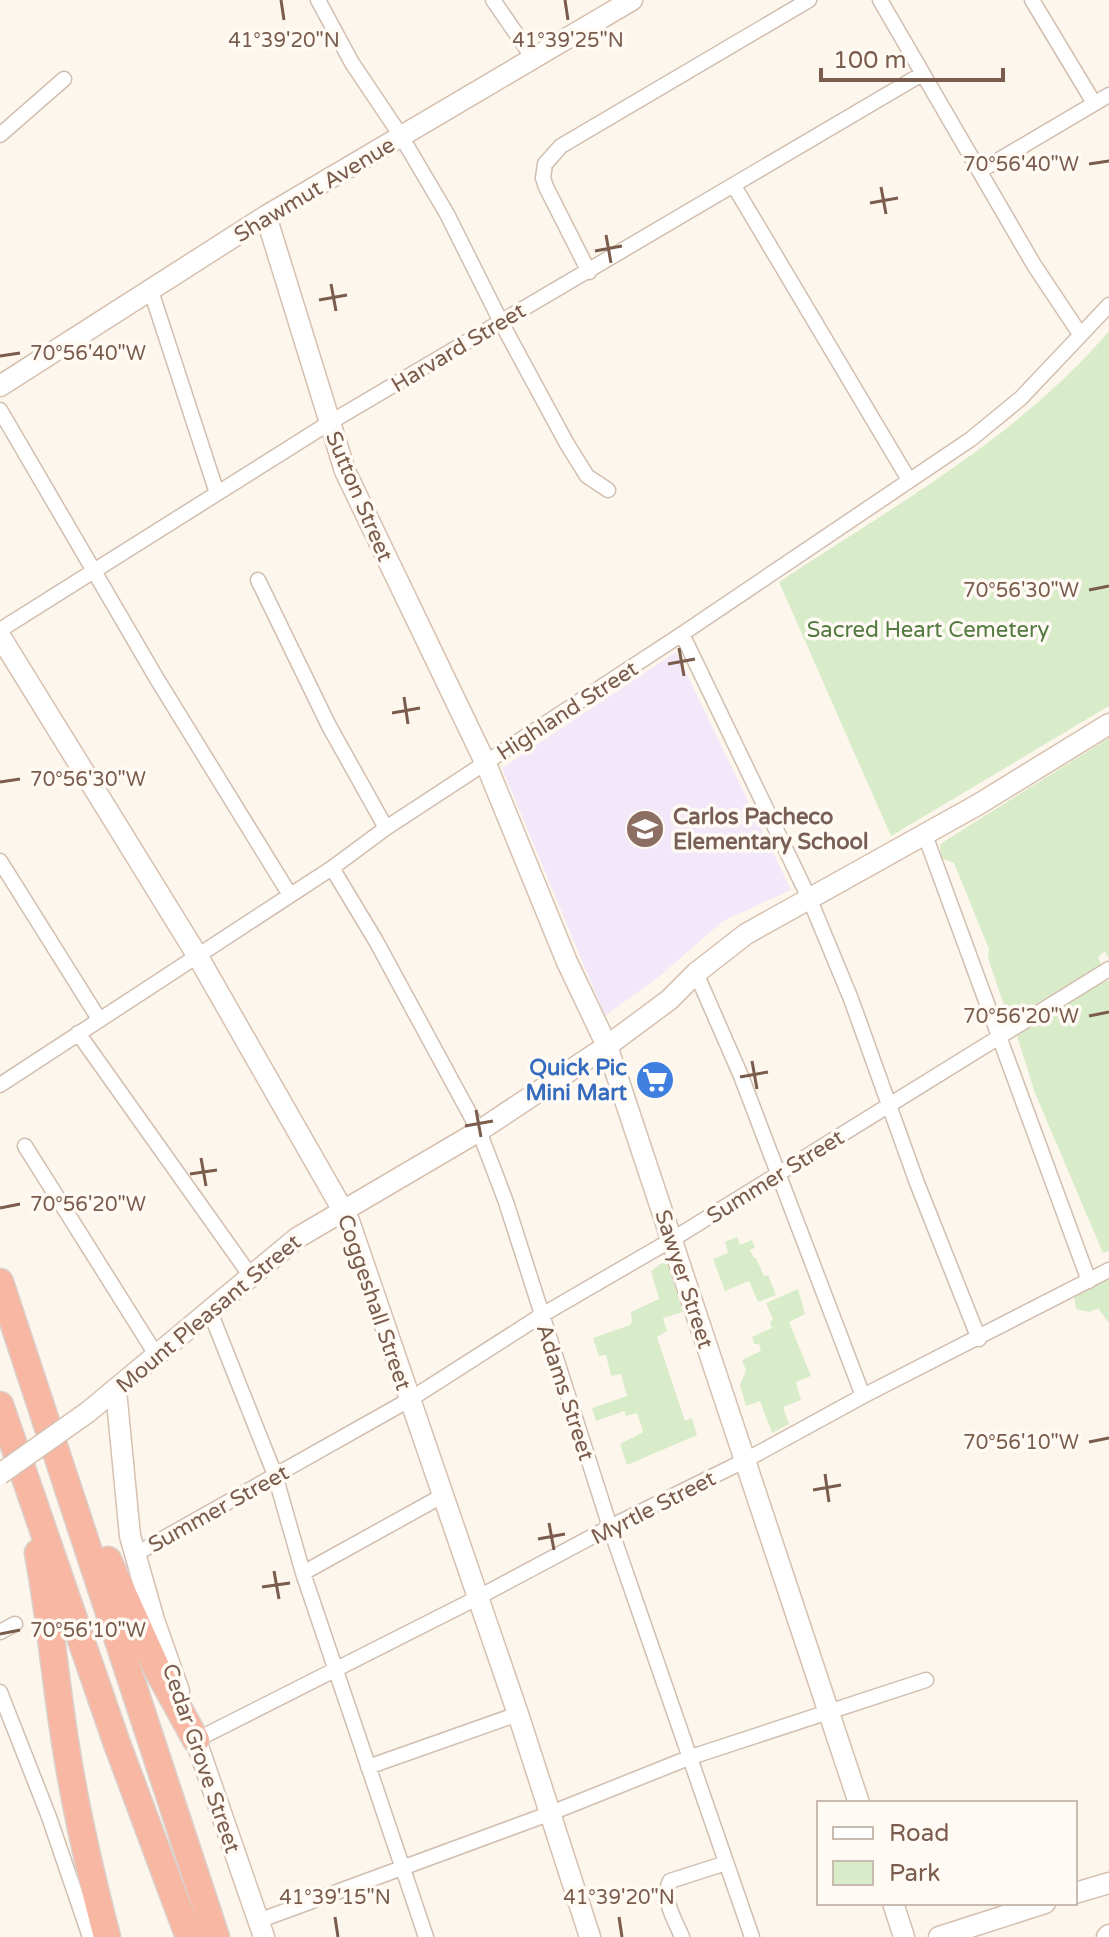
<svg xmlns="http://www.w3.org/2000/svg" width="1109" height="1937" font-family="'Varela Round',sans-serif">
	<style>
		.education { fill: #f3e8fa }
		.green { fill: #d8ecc9 }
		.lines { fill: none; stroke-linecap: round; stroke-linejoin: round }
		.street-casing { stroke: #d1beb0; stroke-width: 17 }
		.secondary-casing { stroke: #d6c0b0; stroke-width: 23 }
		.highway-casing { stroke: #dad1cd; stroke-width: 29 }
		.street { stroke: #fff; stroke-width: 14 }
		.secondary { stroke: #fff; stroke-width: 20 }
		.highway { stroke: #f7b7a3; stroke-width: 26 }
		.secondary-bridge-casing { stroke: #d6c0b0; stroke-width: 23; stroke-linecap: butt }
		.secondary-bridge { stroke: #fff; stroke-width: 20 }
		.ticks { fill: none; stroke: #7a5c4d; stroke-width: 3 }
		.labels { text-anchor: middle; stroke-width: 7; stroke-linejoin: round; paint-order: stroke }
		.street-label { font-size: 22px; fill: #7a5c4d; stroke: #fffaf3 }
		.park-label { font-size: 22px; fill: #537a41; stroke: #fffaf3 }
		.education-label { font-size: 22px; font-weight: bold; fill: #785e54; stroke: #fffaf3; text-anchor: start }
		.shop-label { font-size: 22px; font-weight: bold; fill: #366cbe; stroke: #fffaf3; text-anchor: end }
		.ticks-label { font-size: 20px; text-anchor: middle; fill: #7a5c4d; stroke: #fffaf3; stroke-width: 7; stroke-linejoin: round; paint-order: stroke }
	</style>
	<rect width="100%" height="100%" fill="#fdf6ec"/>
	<!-- education -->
	<path class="education" d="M676,652L791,890L723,921L661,975L605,1016L502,768Z"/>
	<!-- green -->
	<path class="green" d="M1109,331V706L891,836L779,582C894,506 1019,437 1109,331Z
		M1109,738V959L1105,951L1098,957L1101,964L1099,966L1009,1020L988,958L989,949L954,863L941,858L940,844Z
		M1104,981H1109V1251L1103,1253L1035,1093L1017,1036Z
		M737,1237L740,1245L752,1240L755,1247L750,1250L754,1258H756L764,1276L768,1275L776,1295L758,1302L749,1281L725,1291L713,1259L728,1253L725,1242Z
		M666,1260L683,1312L663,1318L667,1331L657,1337L685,1421L692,1418L697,1435L627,1465L620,1444L643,1432L637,1413L626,1416L624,1411L596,1421L592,1408L627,1396L621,1374L611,1376L606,1355L599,1356L593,1338L630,1325L632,1321L631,1312L659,1299L651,1271Z
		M1109,1276V1323L1098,1308L1090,1312L1076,1309L1074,1295Z
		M798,1289L805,1314L789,1322L811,1376L796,1382L801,1400L783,1407L789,1424L772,1433L760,1401L746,1406L740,1385L746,1370L742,1360L761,1351L759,1344H754L752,1337L772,1328L770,1322L773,1319L766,1303Z"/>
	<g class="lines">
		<!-- street casing -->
		<g class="street-casing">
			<path id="street" d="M318,0L352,63L401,136L447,214L501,322L567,444L587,476L608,490
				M493,0L533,58
				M880,0L1034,265L1080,334
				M1032,0L1094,103
				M0,135L64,79
				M980,171L1109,95
				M734,186L909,480
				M589,272L546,187L543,178L545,164L561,146L809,0
				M151,291L217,493
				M0,410L157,679L290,895
				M258,580L329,726L386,828
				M0,630L329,423L922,74
				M682,634L810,900L851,999L917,1183L979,1339
				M925,835L1089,1281
				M0,861L99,1019
				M332,868L376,941L479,1131L506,1202L610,1527L752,1937
				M696,973L741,1076L863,1396
				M78,1033L250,1275
				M0,1085L332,868L386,828L682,634L971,439L1021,398L1109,305
				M25,1146L155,1353
				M209,1309L275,1475L303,1573L426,1937
				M134,1555L409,1400L542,1315L673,1239L1109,969
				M303,1573L442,1496
				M0,1632L15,1624
				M0,1692L49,1817L90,1937
				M196,1740L477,1598L610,1527L744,1461L863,1396L1109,1270
				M368,1767L518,1714
				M258,1921L551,1813L691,1757L926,1680
				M682,1937C675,1920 661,1899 670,1881L726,1863"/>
		</g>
		<!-- secondary casing -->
		<g class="secondary-casing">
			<path id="secondary" d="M266,216L345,471L486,764L567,962L607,1046L859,1803
				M0,386L266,216L632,0
				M0,636L197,955L349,1221L518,1714L590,1937
				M116,1390L130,1536L154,1620L179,1691
				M88,1412L297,1238L479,1131L607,1046L669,1000L696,973L746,934L979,804L1109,724
				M192,1729L264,1937
				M1075,1893L1109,1883
				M893,1903L904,1937
				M939,1937L1045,1903
				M1107,1937L1109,1935"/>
		</g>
		<!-- highway casing -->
		<g class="highway-casing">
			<path id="highway" d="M0,1282L216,1937
				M0,1405L116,1741L189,1937
				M38,1553C50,1616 55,1678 65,1741C75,1807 90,1872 107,1937
				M108,1560L158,1671L196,1740"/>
		</g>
		<!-- street -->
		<use href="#street" class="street"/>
		<!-- secondary -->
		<use href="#secondary" class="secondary"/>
		<!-- highway -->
		<use href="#highway" class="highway"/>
		<!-- secondary-bridge casing -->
		<g class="secondary-bridge-casing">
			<path id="secondary-bridge" d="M0,1474L88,1412"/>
		</g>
		<!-- secondary-bridge -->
		<use href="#secondary-bridge" class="secondary-bridge"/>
	</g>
	<!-- ticks -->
	<path class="ticks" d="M281,0L284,20M565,0L568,20M1089,164L1109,161M881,187L886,214M870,203L898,198M606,235L611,263M595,251L622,246M331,284L336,311M319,300L347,295M0,356L20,353M1089,590L1109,586M679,648L684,676M668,664L695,659M404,697L408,724M392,713L420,708M0,782L20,779M1089,1016L1109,1012M752,1061L757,1089M740,1077L768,1072M476,1110L481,1137M465,1126L493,1121M201,1158L206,1186M190,1174L217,1170M0,1208L20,1204M1089,1442L1109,1438M825,1474L829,1502M813,1490L841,1485M549,1523L554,1550M538,1539L565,1534M274,1571L279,1599M262,1587L290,1583M0,1634L20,1630M335,1917L338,1937M619,1917L622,1937"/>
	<!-- icons -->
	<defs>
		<g id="school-disc" transform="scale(2)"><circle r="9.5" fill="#8d6e63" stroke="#fffaf3"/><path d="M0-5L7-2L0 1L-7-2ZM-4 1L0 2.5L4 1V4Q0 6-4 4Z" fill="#fff"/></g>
		<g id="supermarket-disc" transform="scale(2)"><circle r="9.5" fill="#3f7fe0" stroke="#fffaf3"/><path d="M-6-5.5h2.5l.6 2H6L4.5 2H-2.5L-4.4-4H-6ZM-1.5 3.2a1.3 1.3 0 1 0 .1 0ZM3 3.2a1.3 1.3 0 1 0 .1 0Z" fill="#fff"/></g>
	</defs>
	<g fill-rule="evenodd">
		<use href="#school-disc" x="645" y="829"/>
		<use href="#supermarket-disc" x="655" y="1080"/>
	</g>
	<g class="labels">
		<!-- street labels -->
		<g class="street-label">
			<text transform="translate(314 189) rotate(-31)" y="8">Shawmut Avenue</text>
			<text transform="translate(458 347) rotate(-31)" y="8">Harvard Street</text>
			<text transform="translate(360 496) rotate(67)" y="8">Sutton Street</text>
			<text transform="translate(567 710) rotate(-33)" y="8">Highland Street</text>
			<text transform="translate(775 1176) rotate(-32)" y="8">Summer Street</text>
			<text transform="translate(685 1279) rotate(72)" y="8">Sawyer Street</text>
			<text transform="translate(375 1302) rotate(71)" y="8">Coggeshall Street</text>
			<text transform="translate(208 1313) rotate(-40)" y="8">Mount Pleasant Street</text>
			<text transform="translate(566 1392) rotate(72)" y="8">Adams Street</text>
			<text transform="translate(653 1507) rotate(-27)" y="8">Myrtle Street</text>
			<text transform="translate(218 1508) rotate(-29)" y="8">Summer Street</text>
			<text transform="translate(202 1758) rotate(71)" y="8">Cedar Grove Street</text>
		</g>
		<!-- park labels -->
		<g class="park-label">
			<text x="928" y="637">Sacred Heart Cemetery</text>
		</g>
		<!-- education labels -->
		<g class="education-label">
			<text x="673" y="824">Carlos Pacheco<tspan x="673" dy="25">Elementary School</tspan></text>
		</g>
		<!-- shop labels -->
		<g class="shop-label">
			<text x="627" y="1075">Quick Pic<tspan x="627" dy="25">Mini Mart</tspan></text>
		</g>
	</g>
	<g class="ticks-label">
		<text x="284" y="47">41°39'20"N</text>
		<text x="568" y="47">41°39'25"N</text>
		<text x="1021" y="171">70°56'40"W</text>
		<text x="88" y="360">70°56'40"W</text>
		<text x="1021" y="597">70°56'30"W</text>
		<text x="88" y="786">70°56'30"W</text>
		<text x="1021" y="1023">70°56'20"W</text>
		<text x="88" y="1211">70°56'20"W</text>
		<text x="1021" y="1449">70°56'10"W</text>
		<text x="88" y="1637">70°56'10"W</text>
		<text x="335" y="1904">41°39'15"N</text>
		<text x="619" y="1904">41°39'20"N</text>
	</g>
	<!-- legend -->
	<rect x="817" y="1801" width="260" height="104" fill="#fffaf3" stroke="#cabbb1" stroke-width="2"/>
	<rect x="833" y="1827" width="40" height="12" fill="#ffffff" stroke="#cabbb1" stroke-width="2"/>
	<text x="889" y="1841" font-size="24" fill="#7a5c4d">Road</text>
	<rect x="833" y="1861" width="40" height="24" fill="#d8ecc9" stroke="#cabbb1" stroke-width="2"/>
	<text x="889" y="1881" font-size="24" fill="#7a5c4d">Park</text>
	<!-- scale -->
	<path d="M821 68v12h182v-12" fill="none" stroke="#7a5c4d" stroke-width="4"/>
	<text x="833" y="68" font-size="24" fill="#7a5c4d" stroke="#fffaf3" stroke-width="6" paint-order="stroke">100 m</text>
</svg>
